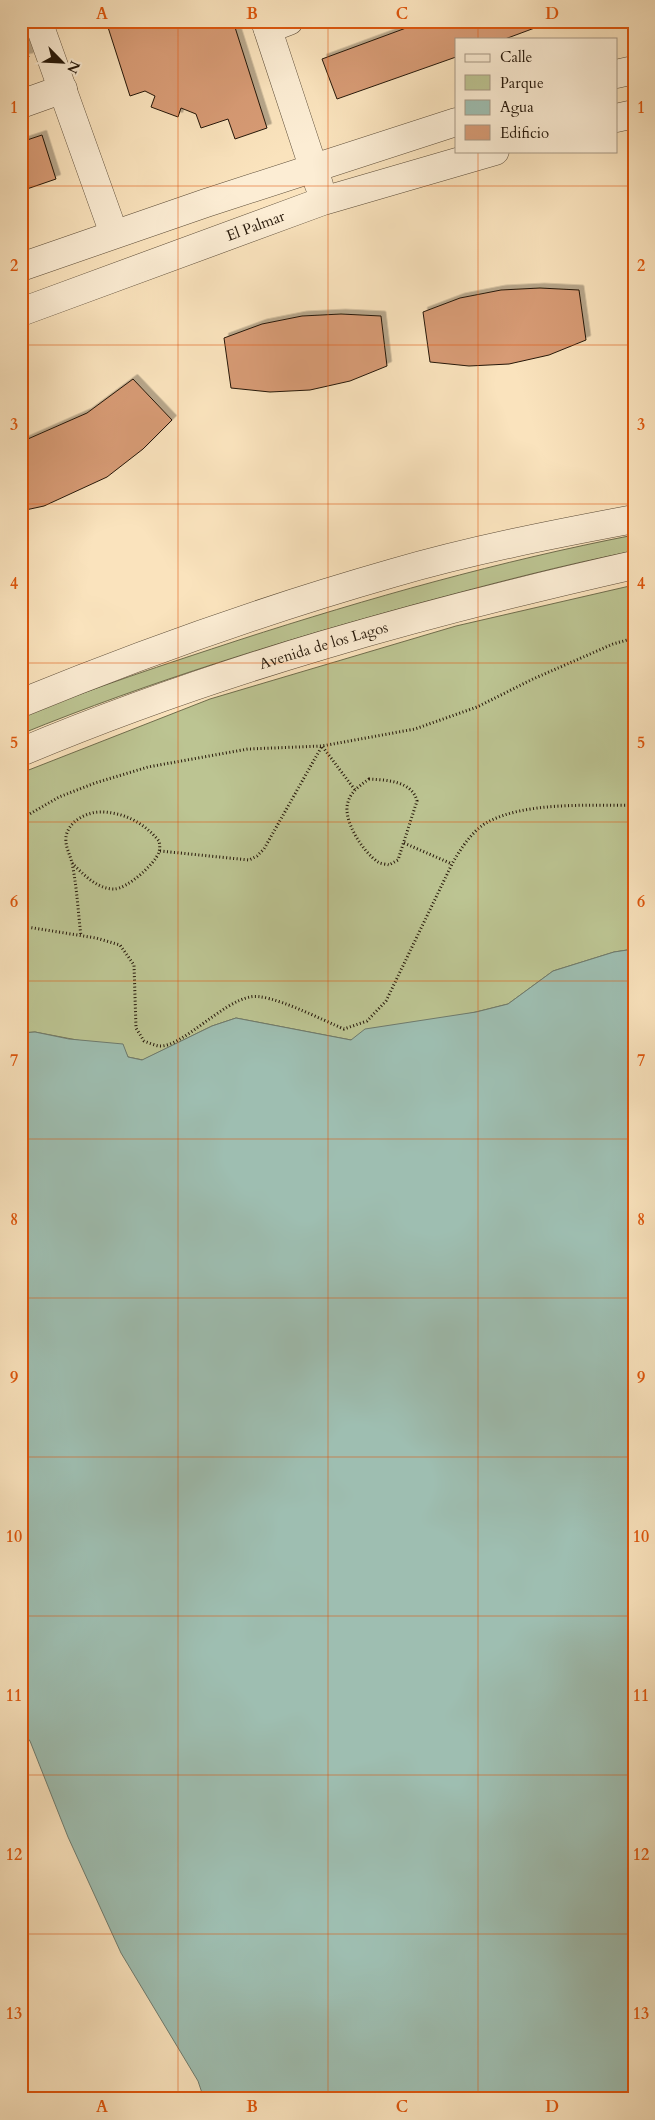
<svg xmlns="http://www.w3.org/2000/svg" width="655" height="2120" font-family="Cardo,serif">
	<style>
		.green { fill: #bcc492; stroke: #706e4e }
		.water { fill: #9ebeb1; stroke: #6e7b6e }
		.building { fill: #d79b75; stroke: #251709; filter: url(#shadow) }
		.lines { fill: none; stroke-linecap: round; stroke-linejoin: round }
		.minor-casing { stroke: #5a4a36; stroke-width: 29 }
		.tertiary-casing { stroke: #5a4a36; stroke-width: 29 }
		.path { stroke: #251709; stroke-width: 3; stroke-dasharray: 1 2.5; stroke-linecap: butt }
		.minor { stroke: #fcedd4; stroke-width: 28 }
		.tertiary { stroke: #fcedd4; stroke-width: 28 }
		.grid { fill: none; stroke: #de560c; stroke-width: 1; stroke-opacity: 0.55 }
		.labels { text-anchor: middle; stroke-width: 5; stroke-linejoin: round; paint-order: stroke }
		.street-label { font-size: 15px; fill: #251709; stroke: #fcedd4 }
		.neatline { fill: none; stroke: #de560c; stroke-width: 2 }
		.grid-label { font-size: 16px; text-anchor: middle; font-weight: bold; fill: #de560c }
	</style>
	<defs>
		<filter id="shadow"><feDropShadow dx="4.5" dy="-4.5" stdDeviation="0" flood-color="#0004"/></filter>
	</defs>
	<rect width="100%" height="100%" fill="#fae3bd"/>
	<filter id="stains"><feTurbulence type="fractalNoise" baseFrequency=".004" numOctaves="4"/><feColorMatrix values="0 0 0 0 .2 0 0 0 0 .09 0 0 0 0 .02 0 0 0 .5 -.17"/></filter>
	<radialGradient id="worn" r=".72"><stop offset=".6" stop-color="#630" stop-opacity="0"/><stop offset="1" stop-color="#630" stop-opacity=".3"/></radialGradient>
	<!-- green -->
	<path class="green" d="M634,535V551C562,565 491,584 420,603C285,640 151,681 21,734V717C92,688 166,664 239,640C369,598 500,561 634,535Z
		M634,585V949L614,952L553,971L508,1004L476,1012L351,1040L236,1018L212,1026L143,1060L128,1057L124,1049L35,1032L21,1033V773L210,699L456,626Z"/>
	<!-- water -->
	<path class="water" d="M634,949V2099H204L198,2081L121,1953L68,1837L30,1741L21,1730V1033L35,1032L69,1039L123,1044L128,1057L142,1060L212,1026L236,1018L351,1040L365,1029L476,1012L508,1004L553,971L614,952Z"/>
	<!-- building -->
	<path class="building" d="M106,21H233L267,128L235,139L228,119L201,128L196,114L181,108L178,117L151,107L155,96L145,91L130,96Z
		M425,21H565L540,26L505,39H456V57L337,99L322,59Z
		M21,31L29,57L21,59Z
		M42,135L56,179L21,191V142Z
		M540,288L579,290L586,340L549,355L509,364L469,366L430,362L423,312L460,298L501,290Z
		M341,314L381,316L387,366L350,381L310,390L270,392L231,388L224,338L262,324L302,316Z
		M133,379L172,420L143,449L107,477L44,506L21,511V442L87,413Z"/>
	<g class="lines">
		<!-- minor casing -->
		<g class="minor-casing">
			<g id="minor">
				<path d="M38,21L114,234"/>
				<path d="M265,21L319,185"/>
				<path d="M268,29L289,21"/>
				<path d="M616,74L634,70"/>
				<path d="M21,104L63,89"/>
				<path d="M616,118L634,114"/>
				<path d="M21,267L206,203L456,122"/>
				<path id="s1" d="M21,312L323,201L495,151"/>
			</g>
		</g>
		<!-- tertiary casing -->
		<g class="tertiary-casing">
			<g id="tertiary">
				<path d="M21,703C143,653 267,609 393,573C472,550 554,534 634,519"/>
				<path id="s2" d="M21,752C218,669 426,612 634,565"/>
			</g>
		</g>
		<!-- path -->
		<path class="path" d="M369,779C387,780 412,781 417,801L398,860L389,865C386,864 381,864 378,862C363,852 342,820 348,802C351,791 361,785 369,779Z
			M21,819L59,797L95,783L148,767L248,749L322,746L415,729L477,707L533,679L613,644L634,638
			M404,843L452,864
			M160,851L249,860L257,856L264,849L322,746L355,790
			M72,863C83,874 97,889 114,889C127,889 155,864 159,852C160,849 160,845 159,841C145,824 126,813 103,812C88,811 68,821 66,837C65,847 70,854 72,863C77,887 78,912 81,936
			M21,926L96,938L120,945L134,965L136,1028L144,1041C149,1043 154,1045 159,1046C181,1048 222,1002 250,997C269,992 324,1021 344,1029L367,1021L386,1001L452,864C460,850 471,832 486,823C525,801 590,806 634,805"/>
		<!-- minor -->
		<use href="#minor" class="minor"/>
		<!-- tertiary -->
		<use href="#tertiary" class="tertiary"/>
	</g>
	<!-- grid -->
	<path class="grid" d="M178,21V2099M328,21V2099M478,21V39M478,151V2099M21,186H634M21,345H634M21,504H634M21,663H634M21,822H634M21,981H634M21,1139H634M21,1298H634M21,1457H634M21,1616H634M21,1775H634M21,1934H634"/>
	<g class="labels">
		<!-- street labels -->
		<g class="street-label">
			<text dy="5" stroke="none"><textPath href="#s1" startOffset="250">El Palmar</textPath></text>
			<text dy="5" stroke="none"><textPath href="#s2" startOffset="321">Avenida de los Lagos</textPath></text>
		</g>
	</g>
	<!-- margin -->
	<rect width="655" height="2120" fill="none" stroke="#fae3bd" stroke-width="55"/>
	<!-- legend -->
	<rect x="455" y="38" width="162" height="115" fill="#fcedd4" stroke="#a69783"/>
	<rect x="465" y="54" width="25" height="8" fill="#fcedd4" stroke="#a69783"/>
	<text x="500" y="62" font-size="15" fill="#251709">Calle</text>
	<rect x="465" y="75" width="25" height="15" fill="#bcc492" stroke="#a69783"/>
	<text x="500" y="88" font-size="15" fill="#251709">Parque</text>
	<rect x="465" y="100" width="25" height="15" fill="#9ebeb1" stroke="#a69783"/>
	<text x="500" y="112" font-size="15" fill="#251709">Agua</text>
	<rect x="465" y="125" width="25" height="15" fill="#d79b75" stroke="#a69783"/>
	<text x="500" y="138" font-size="15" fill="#251709">Edificio</text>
	<!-- north arrow -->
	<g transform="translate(62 62) rotate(114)" stroke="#fcedd4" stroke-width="4" paint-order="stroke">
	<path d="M0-4L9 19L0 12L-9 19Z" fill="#251709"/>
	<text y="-8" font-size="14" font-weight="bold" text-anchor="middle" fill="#251709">N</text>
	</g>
	<rect x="28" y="28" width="600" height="2064" class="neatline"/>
	<g class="grid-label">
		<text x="102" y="19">A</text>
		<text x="252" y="19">B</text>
		<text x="402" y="19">C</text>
		<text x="552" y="19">D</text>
		<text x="14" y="113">1</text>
		<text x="641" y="113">1</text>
		<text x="14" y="271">2</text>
		<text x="641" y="271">2</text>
		<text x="14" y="430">3</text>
		<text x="641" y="430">3</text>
		<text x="14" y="589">4</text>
		<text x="641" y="589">4</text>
		<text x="14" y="748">5</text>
		<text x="641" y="748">5</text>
		<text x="14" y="907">6</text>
		<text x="641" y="907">6</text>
		<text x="14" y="1066">7</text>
		<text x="641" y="1066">7</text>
		<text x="14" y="1225">8</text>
		<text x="641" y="1225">8</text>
		<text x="14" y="1383">9</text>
		<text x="641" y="1383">9</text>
		<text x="14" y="1542">10</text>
		<text x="641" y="1542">10</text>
		<text x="14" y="1701">11</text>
		<text x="641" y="1701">11</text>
		<text x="14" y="1860">12</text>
		<text x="641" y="1860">12</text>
		<text x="14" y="2019">13</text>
		<text x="641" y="2019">13</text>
		<text x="102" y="2112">A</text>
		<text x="252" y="2112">B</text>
		<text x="402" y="2112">C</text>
		<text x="552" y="2112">D</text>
	</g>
	<rect width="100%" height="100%" filter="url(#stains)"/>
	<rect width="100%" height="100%" fill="url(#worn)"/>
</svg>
